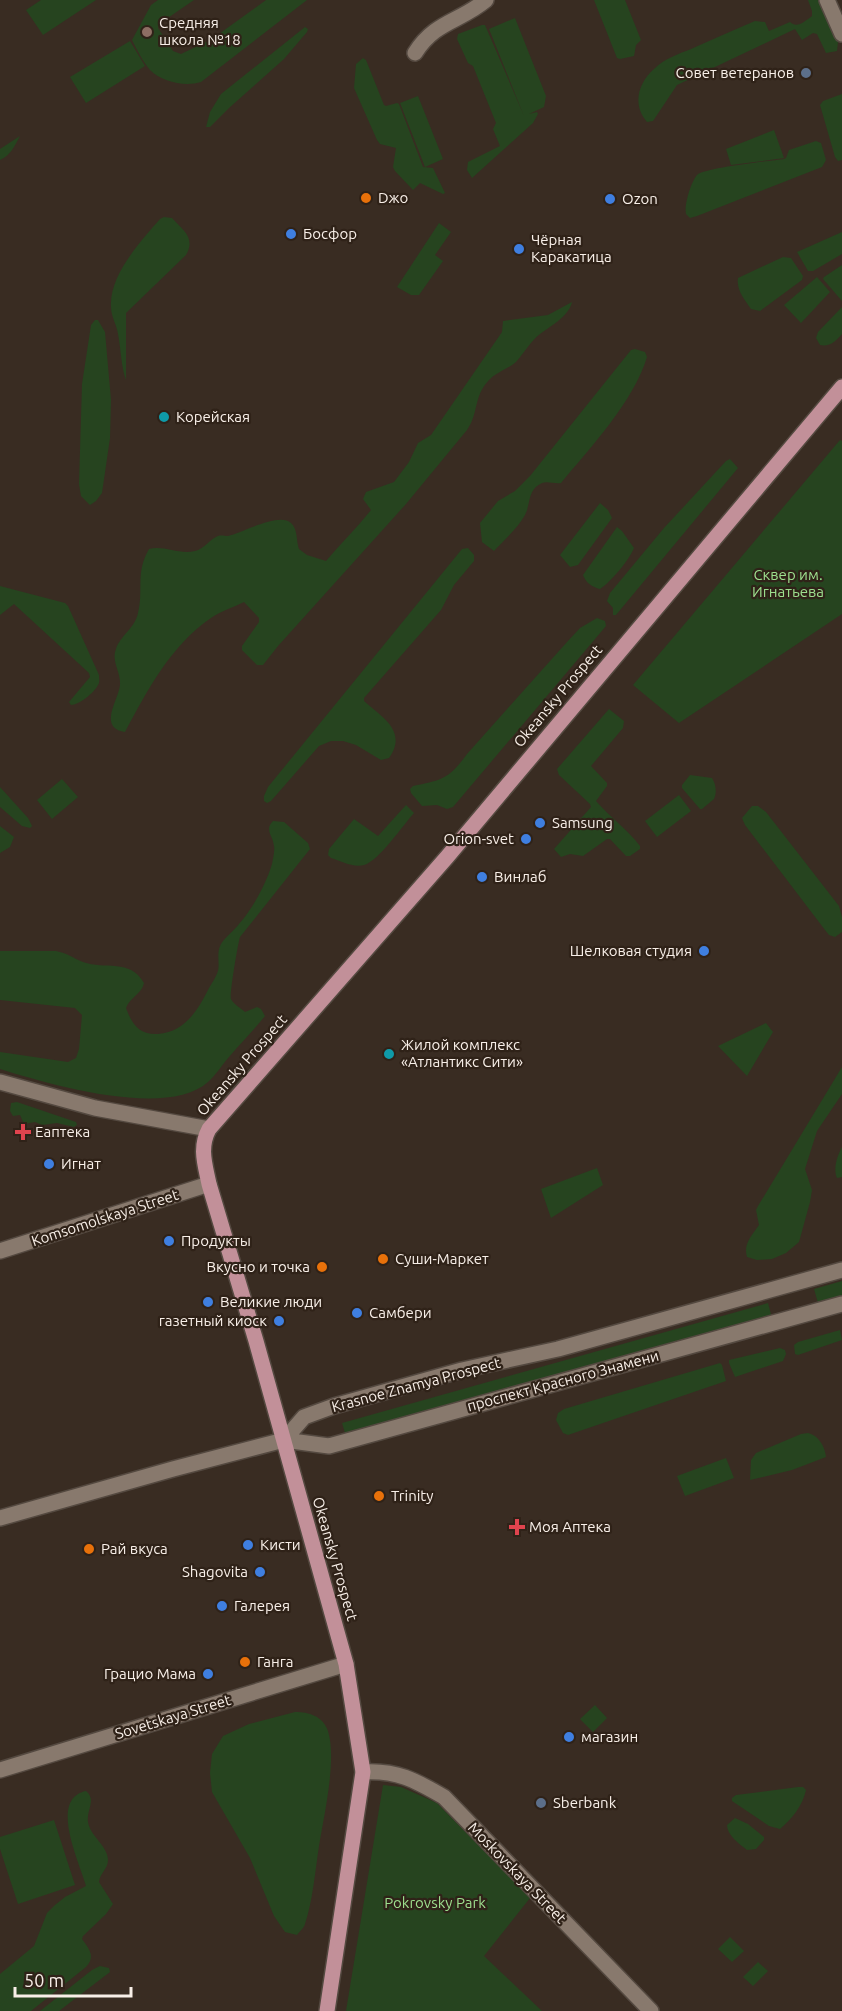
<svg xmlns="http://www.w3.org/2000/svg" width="842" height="2011" font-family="Ubuntu,sans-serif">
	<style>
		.green { fill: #26441f }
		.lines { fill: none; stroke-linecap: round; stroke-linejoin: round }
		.minor-casing { stroke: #544940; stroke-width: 18 }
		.tertiary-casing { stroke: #544940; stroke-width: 18 }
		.secondary-casing { stroke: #544940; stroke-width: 18 }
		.primary-casing { stroke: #544940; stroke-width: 18 }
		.minor { stroke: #88796d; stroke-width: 15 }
		.tertiary { stroke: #88796d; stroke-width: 15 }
		.secondary { stroke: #88796d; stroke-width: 15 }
		.primary { stroke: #c29099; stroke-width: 15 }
		.education-dot { fill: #8d6e63; stroke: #2f2218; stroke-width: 2 }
		.service-dot { fill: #5c6f8a; stroke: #2f2218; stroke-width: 2 }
		.food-dot { fill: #e8710a; stroke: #2f2218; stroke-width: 2 }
		.shop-dot { fill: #3f7fe0; stroke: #2f2218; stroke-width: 2 }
		.culture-dot { fill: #0f9aa8; stroke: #2f2218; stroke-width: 2 }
		.health-dot { fill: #e0444e; stroke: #2f2218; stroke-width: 2 }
		.labels { text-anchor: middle; stroke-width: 4.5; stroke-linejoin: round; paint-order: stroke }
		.poi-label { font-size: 15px; fill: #f8efe8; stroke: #2f2218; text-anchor: start }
		.park-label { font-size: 15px; fill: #9ddf8e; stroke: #2f2218 }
		.street-label { font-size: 15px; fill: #f8efe8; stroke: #2f2218 }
	</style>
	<rect width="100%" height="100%" fill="#392c22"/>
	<!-- green -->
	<path class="green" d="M41,0H96L43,35L26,10Z
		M158,0H194L159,24L158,28L173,51L181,54L212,39L266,0H307L201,82C185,87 162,82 150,70C143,62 137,50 132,40L151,5Z
		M594,0H625L641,40L636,45L634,56L620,59L617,58Z
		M808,0H820L838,42L837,51L826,53L817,34L813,33L802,40L795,29L677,85L653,121L647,122C632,105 638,83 654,69C664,59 678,54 691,49C712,40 733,30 755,21L765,22L769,31L790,22C797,29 805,21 812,16V11Z
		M515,18L546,96L544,107L529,114L537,112L538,114L533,123L472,178L467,170L468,162L500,146L493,129L496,123L473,66L468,63L457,39L458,34L482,25H485L524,116L489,29Z
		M305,27L308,29L307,32L284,59L229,108L210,127H206L210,112L221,94Z
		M130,41L145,66L86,103L70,77Z
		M363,58L366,60L384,105L386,106L397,103L399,104L423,167L433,168L445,193L443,194L420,183L413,190L395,171L393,167L396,148L380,144L377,140L354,88L356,64Z
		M842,94V160L838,161L835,157L820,105L823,101Z
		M418,96L443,159L425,167L400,103Z
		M774,130L784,158L731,165L726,149Z
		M20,136C14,147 11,155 0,160V149Z
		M816,141L821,143L826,160L822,167L697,216L690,218L686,214C684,205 691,182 697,175C703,168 770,161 784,159L786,158L789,150Z
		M164,217L172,218C183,230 196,238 186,255L126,313V380C121,367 121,349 118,334C117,325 111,317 111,307C109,275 141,241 160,219Z
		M439,223L451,232L435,255L443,261L419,295H411L397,287Z
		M842,232V254L813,271H808L797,252Z
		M783,257L791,258L803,276L802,280L760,311L751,309C745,300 736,290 738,278Z
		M842,265V301L823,279L824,277Z
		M817,277L830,292L801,323L784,305Z
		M572,302C569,316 551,326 540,334C531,341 524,353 516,362C508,369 497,372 489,380C473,397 479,413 467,430L406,504L278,646L263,665H257L242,650V646L259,622V618L244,602C234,607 221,611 211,618C171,645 147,691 125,732C97,728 119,699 120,685C121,672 111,662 116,649C120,636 135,628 138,613C144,590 135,573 149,549C164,545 179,555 195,551C204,549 210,539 218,536C221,535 225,536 228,536C242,533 279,512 291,523C298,529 296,541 299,549L307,555L326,561C341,543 357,528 371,510L363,499L366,492L394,482L409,462L418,443L431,435L502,332L503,321L548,315Z
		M842,307V334C836,341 830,347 820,345L816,338L818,332Z
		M95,320H98L105,332L111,400L110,438L102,493L96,501L90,505L81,496L79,484L82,384L91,325Z
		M635,349L645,352L647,357C634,401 590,448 561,483C555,484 547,481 542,483C527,490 531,504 525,515C518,528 504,540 494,551L482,542L480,523L498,501L515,491L530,476L631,350Z
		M840,440L842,441V614L679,723L633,685Z
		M730,459L738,468L616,615H613V608L607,601L610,593L664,528L726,461Z
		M600,503L608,510L612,518L578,565L570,567L560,555Z
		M617,527L622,531L634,548C629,560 611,582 600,589C592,587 586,583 583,575Z
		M468,548L474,555V561L454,585L441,610L364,698V701C382,717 408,731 389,758L381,760L356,745L343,741H331L319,746L271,801L267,803L264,801V796L268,787L462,549Z
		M0,586L65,603L68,606L99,675C99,679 100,682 98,685C94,693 79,705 71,705L69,702L90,677L89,673L14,604L0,615Z
		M597,618L605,621L606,626L453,807L447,809L437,805L422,806L411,793L410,789L413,786C442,780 449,779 467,754L567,642L580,628Z
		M609,709L624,721L623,728L591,766L607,783V786L596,801C610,817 627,829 640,846V849L630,856H626L610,839H607L583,856L570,854L561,857L554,849L591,807L590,804L559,775L557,769Z
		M690,775L712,778C716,784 717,793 714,799L702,809H700L682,788V785Z
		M62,779L78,797L52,819L37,800Z
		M0,787L28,818L32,826L30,828L22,826L0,807Z
		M679,795L691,811L657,837L645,821Z
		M406,805L414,813C403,825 379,861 364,865C353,868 341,861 331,858L328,855L329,849L354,819L378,836Z
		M752,806H758L766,812L839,906L842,917V932L835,937L829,935L825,930L745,825L742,818Z
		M273,821L284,822L308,843L310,849L240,937C238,943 229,996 231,999C233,1004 241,1008 245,1012L257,1007L261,1009L265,1016C254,1030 241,1043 229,1057C222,1065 216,1075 208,1082C167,1119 48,1084 0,1069V1052L68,1062L76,1058L79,1049L82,1015L75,1008L0,1000V951H56C67,953 73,958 83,962C105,970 130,958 144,983C142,994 130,997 126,1008C132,1024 139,1035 158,1034C185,1032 198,1010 209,988C212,983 216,977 218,971C220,963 216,953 221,944C225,937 234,931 239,924C253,908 266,884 272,864C273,859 275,850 274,846C273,835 264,830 273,821Z
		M0,826L14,837L10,847L0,853Z
		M766,1023L773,1032L747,1076L718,1046Z
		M842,1067V1094L817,1131L805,1169L812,1190L810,1202L799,1242L786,1253L772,1259L757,1260L747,1257C743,1244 752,1235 759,1225L756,1210L758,1206Z
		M17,1102L76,1122L77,1125L74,1127L57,1123L42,1125L35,1122L24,1124L20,1115L13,1116L10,1111L11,1103Z
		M842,1147V1177L837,1178C833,1169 837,1156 842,1147Z
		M597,1168L603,1185L551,1218L541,1189Z
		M842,1281V1297L818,1303L814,1289Z
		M768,1303L772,1318L345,1433L342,1423Z
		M840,1330L842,1340L798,1355L795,1354L794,1345L798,1342Z
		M780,1348L785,1350L786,1354L783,1361L735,1377L729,1363V1360Z
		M720,1363L722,1365L726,1381L568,1435L563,1433L556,1420L558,1413L564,1409Z
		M808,1433C818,1435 825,1446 826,1457L792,1470L750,1480L751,1460L756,1453L801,1434Z
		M726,1458L734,1478L685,1496L677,1476Z
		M595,1705L607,1718L593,1732L580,1719Z
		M295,1712C309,1712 323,1716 328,1731C337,1760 324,1815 319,1846C315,1872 313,1899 305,1924C304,1928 300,1931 297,1935L285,1932L274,1916L250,1858L212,1792L210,1773L212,1754L223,1736L249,1724Z
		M383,1785L401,1787L437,1803L530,1898L484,1956L542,2011H346Z
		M798,1787H803L806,1790C803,1805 792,1819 780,1829L769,1826L732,1801V1798L736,1795Z
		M86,1791C97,1800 86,1810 88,1822C90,1836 108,1846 108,1860C108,1869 100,1873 99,1882L113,1904L106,1914L83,1936L82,1939C89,1949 96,1956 86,1967L31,2011H0V1974L34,1946L47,1913L55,1905L65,1897L86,1886C80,1863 48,1799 86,1791Z
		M735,1818L748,1824L764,1837V1840L756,1849L747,1850C739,1844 727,1835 727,1825Z
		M54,1820L75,1885L18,1904L0,1849V1837Z
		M730,1937L744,1951L732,1962L718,1949Z
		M758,1962L768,1971L753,1986L743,1977Z
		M100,1966L109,1968L110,1972L59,2011H40L92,1970Z"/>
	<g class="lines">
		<!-- minor casing -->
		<g class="minor-casing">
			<path id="minor" d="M827,0L842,34
				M415,53C435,21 460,22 486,0
				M363,1772C397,1770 415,1780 444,1797L651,2011"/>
		</g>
		<!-- tertiary casing -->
		<g class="tertiary-casing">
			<path id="tertiary" d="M0,1770L346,1664"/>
		</g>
		<!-- secondary casing -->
		<g class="secondary-casing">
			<path id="secondary" d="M0,1082L95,1108L209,1129
				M0,1251L209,1184
				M284,1440L304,1417L334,1406L462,1370L558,1349L842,1270
				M0,1518L173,1469L284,1440L329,1446L842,1304"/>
		</g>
		<!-- primary casing -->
		<g class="primary-casing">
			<path id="primary" d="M327,2011L363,1772L346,1664L256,1341L209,1184C205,1164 199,1148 209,1129L447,857L842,387"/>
		</g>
		<!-- minor -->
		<use href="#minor" class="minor"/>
		<!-- tertiary -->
		<use href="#tertiary" class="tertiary"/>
		<!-- secondary -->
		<use href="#secondary" class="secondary"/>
		<!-- primary -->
		<use href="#primary" class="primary"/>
	</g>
	<!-- markers -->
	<circle class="education-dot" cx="147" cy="32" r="6"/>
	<g class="service-dot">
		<circle cx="806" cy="73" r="6"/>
		<circle cx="541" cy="1803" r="6"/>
	</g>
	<g class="food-dot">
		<circle cx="366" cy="198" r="6"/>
		<circle cx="383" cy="1259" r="6"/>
		<circle cx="322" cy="1267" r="6"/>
		<circle cx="379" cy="1496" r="6"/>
		<circle cx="89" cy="1549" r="6"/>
		<circle cx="245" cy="1662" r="6"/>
	</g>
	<g class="shop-dot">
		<circle cx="610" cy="199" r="6"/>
		<circle cx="291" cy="234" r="6"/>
		<circle cx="519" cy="249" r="6"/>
		<circle cx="540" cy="823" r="6"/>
		<circle cx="526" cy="839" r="6"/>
		<circle cx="482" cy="877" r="6"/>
		<circle cx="704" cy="951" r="6"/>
		<circle cx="49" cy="1164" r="6"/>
		<circle cx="169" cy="1241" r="6"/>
		<circle cx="208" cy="1302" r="6"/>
		<circle cx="357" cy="1313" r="6"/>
		<circle cx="279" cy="1321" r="6"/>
		<circle cx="248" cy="1545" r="6"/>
		<circle cx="260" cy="1572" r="6"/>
		<circle cx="222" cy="1606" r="6"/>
		<circle cx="208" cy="1674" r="6"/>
		<circle cx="569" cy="1737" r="6"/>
	</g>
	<g class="culture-dot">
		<circle cx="164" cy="417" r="6"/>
		<circle cx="389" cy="1054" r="6"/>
	</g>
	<g class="health-dot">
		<path d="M20 1123h6v6h6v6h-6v6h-6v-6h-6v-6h6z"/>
		<path d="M514 1518h6v6h6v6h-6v6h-6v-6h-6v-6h6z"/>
	</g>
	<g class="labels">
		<!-- poi labels -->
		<g class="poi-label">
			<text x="159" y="28">Средняя<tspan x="159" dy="17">школа №18</tspan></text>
			<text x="794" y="78" text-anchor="end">Совет ветеранов</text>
			<text x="378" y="203">Dжо</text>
			<text x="622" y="204">Ozon</text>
			<text x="303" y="239">Босфор</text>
			<text x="531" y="245">Чёрная<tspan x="531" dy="17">Каракатица</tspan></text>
			<text x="176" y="422">Корейская</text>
			<text x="552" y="828">Samsung</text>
			<text x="514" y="844" text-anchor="end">Orion-svet</text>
			<text x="494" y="882">Винлаб</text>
			<text x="692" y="956" text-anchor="end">Шелковая студия</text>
			<text x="401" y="1050">Жилой комплекс<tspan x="401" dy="17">«Атлантикс Сити»</tspan></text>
			<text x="35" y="1137">Еаптека</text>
			<text x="61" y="1169">Игнат</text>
			<text x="181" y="1246">Продукты</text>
			<text x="395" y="1264">Суши-Маркет</text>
			<text x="310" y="1272" text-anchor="end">Вкусно и точка</text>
			<text x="220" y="1307">Великие люди</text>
			<text x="369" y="1318">Самбери</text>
			<text x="267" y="1326" text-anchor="end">газетный киоск</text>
			<text x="391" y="1501">Trinity</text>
			<text x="529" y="1532">Моя Аптека</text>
			<text x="260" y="1550">Кисти</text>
			<text x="101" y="1554">Рай вкуса</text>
			<text x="248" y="1577" text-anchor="end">Shagovita</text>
			<text x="234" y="1611">Галерея</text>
			<text x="257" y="1667">Ганга</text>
			<text x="196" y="1679" text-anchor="end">Грацио Мама</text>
			<text x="581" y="1742">магазин</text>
			<text x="553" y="1808">Sberbank</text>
		</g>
		<!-- park labels -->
		<g class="park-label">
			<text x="788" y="580">Cквер им.<tspan x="788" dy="17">Игнатьева</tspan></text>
			<text x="435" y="1908">Pokrovsky Park</text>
		</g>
		<!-- street labels -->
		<g class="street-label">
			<text transform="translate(558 696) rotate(-50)" y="5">Okeansky Prospect</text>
			<text transform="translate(242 1065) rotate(-49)" y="5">Okeansky Prospect</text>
			<text transform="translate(105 1218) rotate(-18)" y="5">Komsomolskaya Street</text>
			<text transform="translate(563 1381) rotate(-15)" y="5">проспект Красного Знамени</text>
			<text transform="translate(416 1385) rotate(-15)" y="5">Krasnoe Znamya Prospect</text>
			<text transform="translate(335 1559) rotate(74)" y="5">Okeansky Prospect</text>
			<text transform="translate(173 1717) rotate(-17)" y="5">Sovetskaya Street</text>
			<text transform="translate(517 1873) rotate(46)" y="5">Moskovskaya Street</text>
		</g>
	</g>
	<!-- scale -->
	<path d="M15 1987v9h116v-9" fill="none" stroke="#f8efe8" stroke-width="3"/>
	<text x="24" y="1987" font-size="18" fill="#f8efe8" stroke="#2f2218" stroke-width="4.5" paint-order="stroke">50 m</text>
</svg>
